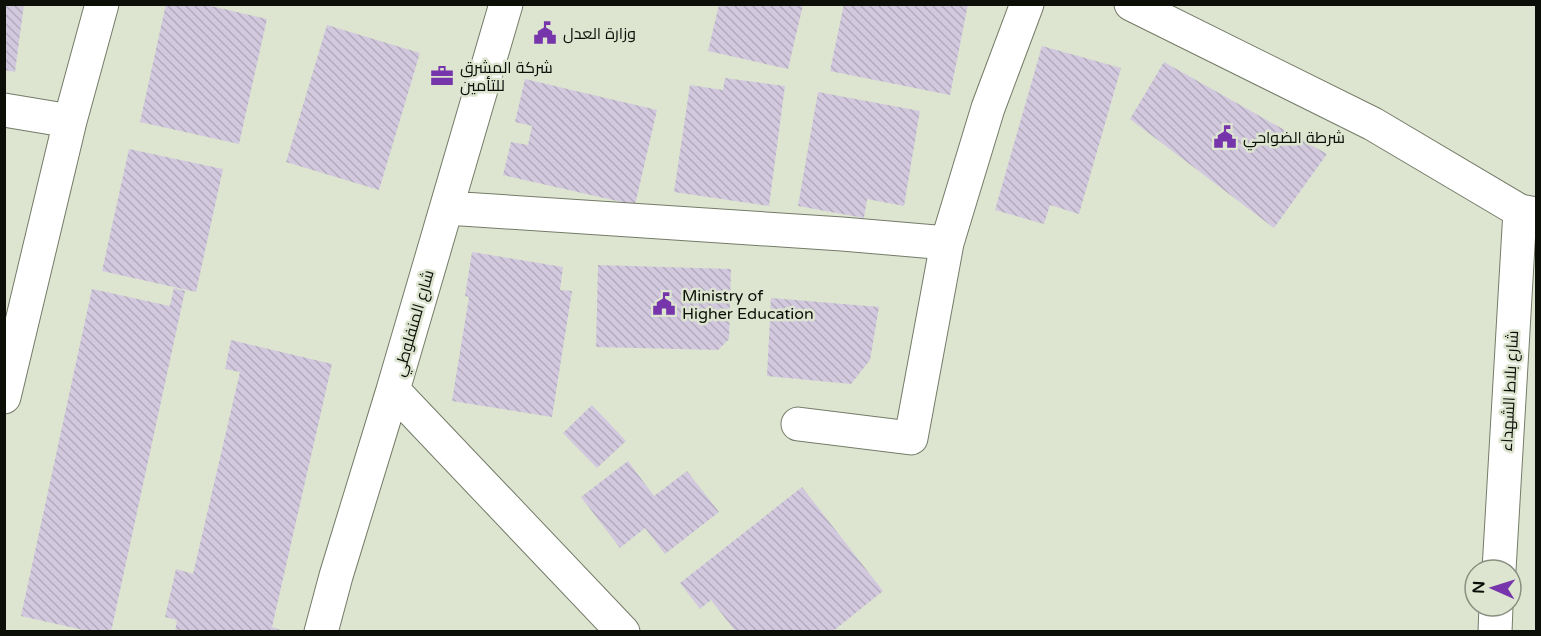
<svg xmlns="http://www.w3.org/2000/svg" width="1541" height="636" font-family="'Varela Round',Cairo,sans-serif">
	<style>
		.building { fill: url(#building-back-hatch) }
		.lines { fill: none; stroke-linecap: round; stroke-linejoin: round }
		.minor-casing { stroke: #747b68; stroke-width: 35 }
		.minor { stroke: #fff; stroke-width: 33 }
		.labels { text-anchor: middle; stroke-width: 5; stroke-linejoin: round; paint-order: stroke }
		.poi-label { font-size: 16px; fill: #0c0f08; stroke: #dde5d0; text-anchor: start }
		.street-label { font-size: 16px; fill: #0c0f08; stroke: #dde5d0 }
	</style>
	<defs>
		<pattern id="building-back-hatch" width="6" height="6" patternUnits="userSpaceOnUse" patternTransform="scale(1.5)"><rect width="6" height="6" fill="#d2c9de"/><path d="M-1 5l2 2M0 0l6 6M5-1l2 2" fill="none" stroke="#b3abbd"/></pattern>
	</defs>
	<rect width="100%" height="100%" fill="#dde5d0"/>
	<!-- building -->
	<path class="building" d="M4,4H24L15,72L4,70Z
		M166,4H202L267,19L239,144L140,122Z
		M844,4H968L950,95L830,71Z
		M719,5H803L788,69L708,51Z
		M327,25L420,53L379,190L286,162Z
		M1042,46L1121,68L1079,214L1050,205L1044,224L995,210Z
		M1164,62L1327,154L1274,228L1130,119Z
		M725,78L785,86L769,206L674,192L690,85L723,90Z
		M525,79L657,110L635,205L503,175L511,142L528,145L532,126L515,122Z
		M818,92L920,111L904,206L867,199L864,218L798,206Z
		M129,149L223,169L196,292L102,271Z
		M472,252L563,267L560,290L572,291L552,417L452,401L469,297L465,296Z
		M598,265L731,269L729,339L718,350L596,347Z
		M174,288L185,291L111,632H92L21,616L92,289L170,306Z
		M771,298L879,307L870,360L851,384L767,376Z
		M231,340L332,364L272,627L286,632H175L177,620L165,617L176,569L193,574L240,372L225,369Z
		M592,405L626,441L597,468L563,433Z
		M628,461L654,496L687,471L719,512L665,554L645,528L620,548L581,497Z
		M802,487L883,591L832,632H736L711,600L700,609L680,583Z"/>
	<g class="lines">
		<!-- minor casing -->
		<g class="minor-casing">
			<path id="minor" d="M506,4L393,390L623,632
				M1131,4L1373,124L1520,211L1536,214
				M4,110L70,121
				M447,208L842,234L947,243L988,108L1027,4
				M4,397L70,121L102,4
				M798,424L911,438L947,243
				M1499,570L1520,211
				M321,632L336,576L393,390
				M1495,632L1496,606"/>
		</g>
		<!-- minor -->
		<use href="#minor" class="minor"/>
	</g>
	<!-- icons -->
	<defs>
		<g id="civic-bare" transform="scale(1.8)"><path d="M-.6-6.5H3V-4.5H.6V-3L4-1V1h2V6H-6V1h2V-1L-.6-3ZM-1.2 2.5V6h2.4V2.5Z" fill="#7635aa" stroke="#dde5d0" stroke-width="2.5" paint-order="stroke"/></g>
		<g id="office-bare" transform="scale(1.8)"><path d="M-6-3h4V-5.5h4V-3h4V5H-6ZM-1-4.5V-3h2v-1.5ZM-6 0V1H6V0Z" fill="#7635aa" stroke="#dde5d0" stroke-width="2.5" paint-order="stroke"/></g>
	</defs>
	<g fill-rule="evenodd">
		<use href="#civic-bare" x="545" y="33"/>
		<use href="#office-bare" x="442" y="76"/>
		<use href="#civic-bare" x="1225" y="137"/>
		<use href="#civic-bare" x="664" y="304"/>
	</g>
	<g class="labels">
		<!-- poi labels -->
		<g class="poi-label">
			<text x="563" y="39">وزارة العدل</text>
			<text x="460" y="73">شركة المشرق<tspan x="460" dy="18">للتأمين</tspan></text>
			<text x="1243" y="143">شرطة الضواحي</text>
			<text x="682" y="301">Ministry of<tspan x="682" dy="18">Higher Education</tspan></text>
		</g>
		<!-- street labels -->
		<g class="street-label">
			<text transform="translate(413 323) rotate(-74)" y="6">شارع المنفلوطي</text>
			<text transform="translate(1509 391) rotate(-87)" y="6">شارع بلاط الشهداء</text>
		</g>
	</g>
	<!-- border -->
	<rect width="1541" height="636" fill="none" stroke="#0c0f08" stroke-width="12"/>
	<!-- north arrow -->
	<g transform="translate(1493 588) rotate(273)"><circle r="28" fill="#dde5d0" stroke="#898f80" stroke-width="1.5"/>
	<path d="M0-4.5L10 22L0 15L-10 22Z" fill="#7635aa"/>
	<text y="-9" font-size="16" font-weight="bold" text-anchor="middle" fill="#0c0f08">N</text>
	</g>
</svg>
